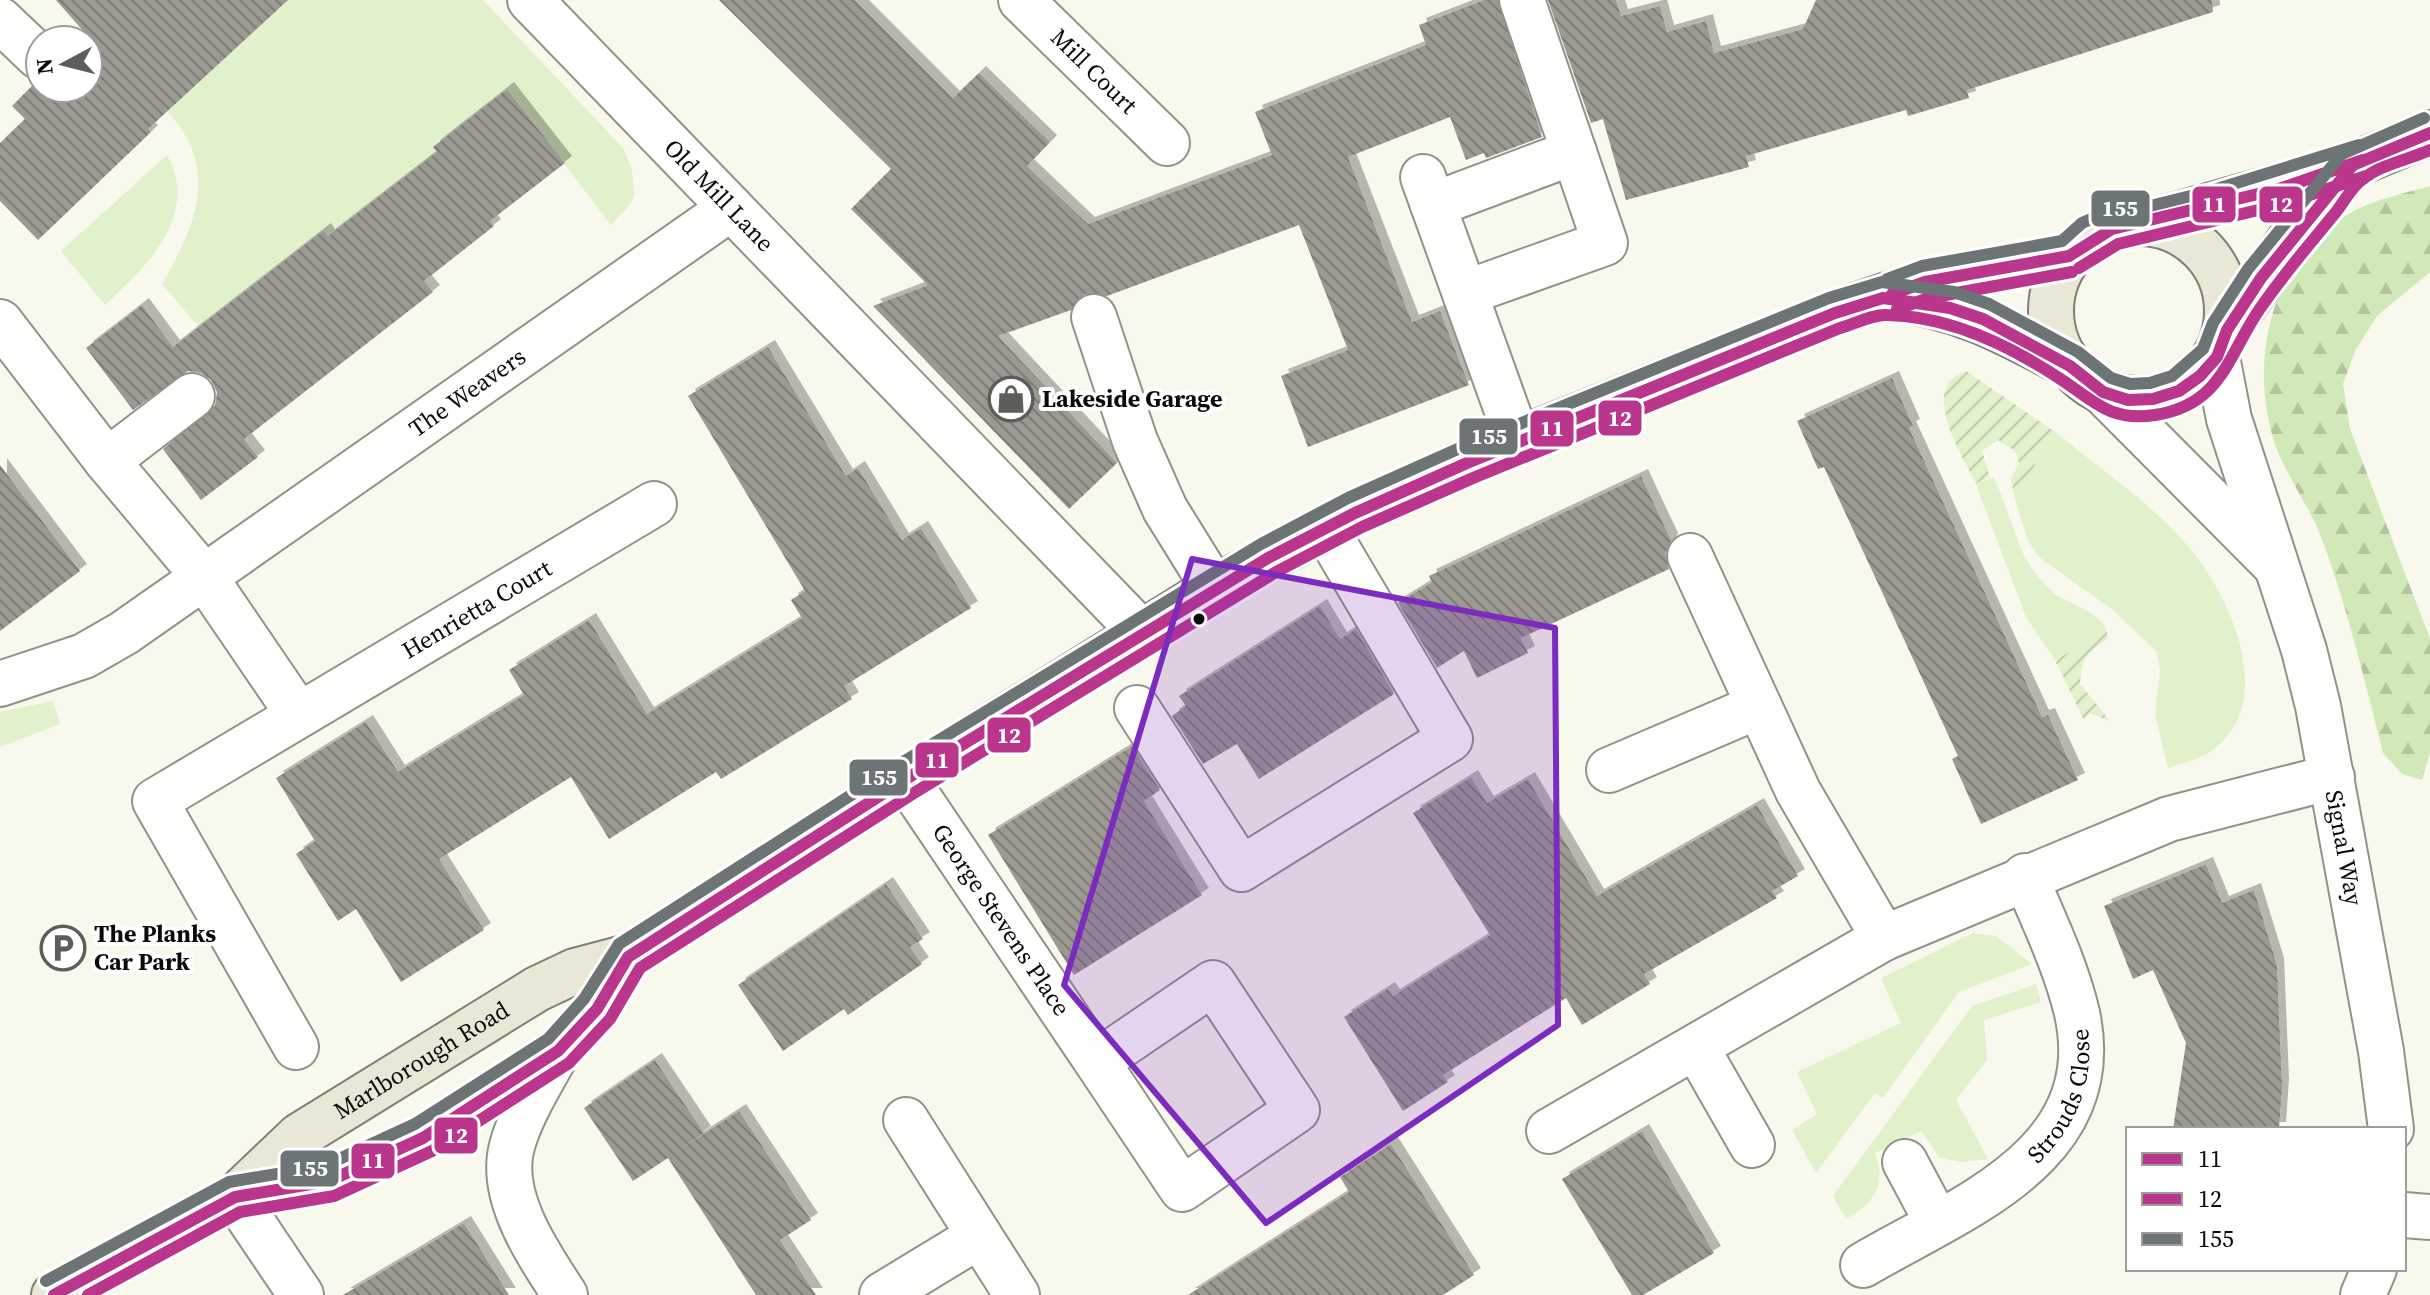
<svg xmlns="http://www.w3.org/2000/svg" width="2430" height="1295" font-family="'Source Serif 4',serif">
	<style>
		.grass { fill: #e1f1cb }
		.forest { fill: url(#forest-firs) }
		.garden { fill: url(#garden-furrows) }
		.building { fill: url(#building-back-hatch); filter: url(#shadow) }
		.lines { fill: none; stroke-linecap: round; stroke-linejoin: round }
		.minor-casing { stroke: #92918c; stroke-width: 48 }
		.major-casing { stroke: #7f7e7a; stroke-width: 48 }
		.minor { stroke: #fefefc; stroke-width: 44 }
		.major { stroke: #ebe7d6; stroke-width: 44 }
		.bus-1-casing { stroke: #fff; stroke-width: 18 }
		.bus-2-casing { stroke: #fff; stroke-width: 18 }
		.bus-3-casing { stroke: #fff; stroke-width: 18 }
		.bus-1 { stroke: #b9368c; stroke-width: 12 }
		.bus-2 { stroke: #b9368c; stroke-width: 12 }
		.bus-3 { stroke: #6c7476; stroke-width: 12 }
		.marked { fill: #7b2cbf; fill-opacity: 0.2; stroke: #7b2cbf; stroke-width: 6; stroke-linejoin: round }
		.bus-dot { fill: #0a0a0a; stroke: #fff; stroke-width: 3 }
		.labels { text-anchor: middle; stroke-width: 8; stroke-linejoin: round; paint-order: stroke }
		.street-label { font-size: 24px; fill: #0a0a0a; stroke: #fff }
		.poi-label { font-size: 24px; font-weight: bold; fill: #0a0a0a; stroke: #fff; text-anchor: start }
		.line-badge { stroke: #fff; stroke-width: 3 }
		.badge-label { font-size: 22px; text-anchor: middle; font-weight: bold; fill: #fff }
	</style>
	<defs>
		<pattern id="forest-firs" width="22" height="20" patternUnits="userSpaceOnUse" patternTransform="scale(2)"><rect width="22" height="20" fill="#d1e9b8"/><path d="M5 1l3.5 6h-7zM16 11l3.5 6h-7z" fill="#b2c69d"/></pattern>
		<pattern id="garden-furrows" width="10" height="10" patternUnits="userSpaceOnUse" patternTransform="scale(2)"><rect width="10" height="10" fill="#e1f1cb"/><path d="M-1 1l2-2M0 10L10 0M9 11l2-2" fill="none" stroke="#c0cdad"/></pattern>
		<pattern id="building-back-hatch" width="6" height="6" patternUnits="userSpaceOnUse" patternTransform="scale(2)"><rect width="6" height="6" fill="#9c9993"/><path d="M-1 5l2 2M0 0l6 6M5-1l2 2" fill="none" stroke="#7d7b76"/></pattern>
		<filter id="shadow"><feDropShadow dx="7" dy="-7" stdDeviation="0" flood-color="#0004"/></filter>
	</defs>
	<rect width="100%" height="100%" fill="#f9f8ed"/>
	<!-- grass -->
	<path class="grass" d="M287,0H483L623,148L632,169L634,196L629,206L611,225L507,89L433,147L437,152L342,255L324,231L199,327L162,284C196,225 221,168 167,111Z
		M167,155C201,215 146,267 105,305L61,251Z
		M2058,434C2102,471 2156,506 2192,551C2232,600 2277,702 2213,750C2201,759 2182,763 2168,768L2155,715L2160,671L2157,652L2113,610L2040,558L2028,541L2015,500L2042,452Z
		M1993,478C1999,482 2017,544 2026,559C2033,571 2044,585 2054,593C2070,605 2097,610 2106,629L2099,636L2055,660L2026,617L1978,490L1976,483Z
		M53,701L60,724L0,747V712Z
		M1973,933L1996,936L2032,964L1959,992L1883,1098L1875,1093L1816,1173L1792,1130L1817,1114L1797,1072L1901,1023L1881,978Z
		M2036,984L2041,1002L1984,1020L1987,1060L1956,1100L1988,1159L1962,1162L1940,1158L1921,1131L1875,1153C1887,1184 1874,1204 1846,1219L1833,1196L1972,1006Z"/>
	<!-- forest -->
	<path class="forest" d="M2430,186V272L2377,316L2356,349L2343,384L2350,429L2430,639V753L2422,780L2402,774L2383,753C2365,682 2348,610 2323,542C2311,508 2287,478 2275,444C2249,365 2268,269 2339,220C2366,201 2399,195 2430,186Z"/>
	<!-- garden -->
	<path class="garden" d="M1966,371L2058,434L2042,452L2015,500L2011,479L2019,463L2015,451L1998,440L1982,451L1990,478L1976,483C1963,458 1917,386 1966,371Z
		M2106,629L2108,638C2086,655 2083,653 2080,684L2110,721L2090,713L2084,720L2055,660L2099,636Z"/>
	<!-- building -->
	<path class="building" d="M56,0H288L148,129L151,132L38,240L0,201V143L25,119L12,106L38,80L40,88H88V40H78L85,33Z
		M719,0H855L953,98L979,73L1050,142L1027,166L1088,224L1272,155L1255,112L1426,45L1419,25L1484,0H1498L1542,137L1486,158L1484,153L1466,160L1450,117L1348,157L1412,322L1440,311L1469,385L1308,447L1281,376L1348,350L1299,225L1107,296L1085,294L1071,310L998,336L1117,463L1069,509L873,306L928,285L851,209L891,169Z
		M1548,0H1616L1621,16L1660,6L1667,32L1706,21L1714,53L1803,29L1816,0H2212L2213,12L1967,90L1969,98L1908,116L1906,110L1746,156L1749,167L1626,200L1603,119L1591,123Z
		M507,89L565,163L490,221L494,226L424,281L433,292L244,439L258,457L201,500L163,449L215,406L217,392L211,380L201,373L188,371L133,410L86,348L142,305L173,347L324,230L328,236L437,152L433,147Z
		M768,347L846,476L858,468L902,540L921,528L971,608L844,686L852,699L721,779L716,772L609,839L571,777L439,859L484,930L401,982L356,909L338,921L296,854L315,841L276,778L366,722L398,772L524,695L509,670L589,620L647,714L802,618L791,600L805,591L688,396Z
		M1892,378L1913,426L1909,428L2042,717L2048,715L2078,780L1981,824L1952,759L1958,756L1824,467L1818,469L1797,421Z
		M0,465L80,571L0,631Z
		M1641,476L1671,540L1665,554L1669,569L1521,638L1528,653L1477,678L1464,651L1437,668L1398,603L1432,582L1429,576Z
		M1320,606L1340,639L1356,629L1394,694L1259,779L1237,744L1203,764L1172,716L1186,706L1179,696Z
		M1132,746L1160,790L1144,801L1202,895L1074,975L988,835Z
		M1471,777L1487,803L1528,779L1597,896L1757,805L1798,876L1772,891L1777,898L1644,974L1650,984L1582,1025L1566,998L1443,1075L1448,1082L1403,1111L1344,1017L1388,989L1393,996L1490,935L1413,813Z
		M2206,864L2222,903L2254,890L2277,965L2282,1086L2279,1129H2173L2186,1043L2153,970L2133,979L2104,906Z
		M886,884L923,939L910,947L922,964L848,1015L844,1009L783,1051L738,985Z
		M655,1060L704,1133L682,1148L739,1111L811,1220L780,1240L816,1295H756L668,1158L633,1181L584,1108Z
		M1642,1131L1714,1253L1643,1295H1632L1562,1179Z
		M1391,1144L1474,1275L1443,1295H1188L1349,1192L1340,1177Z
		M464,1223L509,1295H343Z"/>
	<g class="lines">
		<!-- minor casing -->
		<g class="minor-casing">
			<g id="minor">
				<path id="s1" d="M530,0L1142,633"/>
				<path id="s2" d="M1021,0L1167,143"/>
				<path d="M0,20L38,56"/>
				<path d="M1423,177L1518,441"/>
				<path d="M1433,205L1574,152"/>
				<path d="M1465,293L1605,243L1522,0"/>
				<path d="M1094,317L1135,441L1165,509L1214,588"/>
				<path d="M0,322L107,461L206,579L298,714"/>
				<path id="s3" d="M2217,357L2229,419L2304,650L2318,706L2381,1051L2391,1129"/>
				<path d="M2103,392L2272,562"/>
				<path d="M107,461L192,396"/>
				<path d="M1690,556L1759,706"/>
				<path id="s4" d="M0,684L84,656L124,633L731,208"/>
				<path d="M1137,708L1241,869L1450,739L1325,528"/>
				<path d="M1609,770L1759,706L1798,791L1884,938"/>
				<path id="s5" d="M906,779L1097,1062L1213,983L1297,1110L1182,1189L1097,1062"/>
				<path id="s6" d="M296,1047L155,801L654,504"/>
				<path d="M1696,1047L1752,1145"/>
				<path d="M558,1051C542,1081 521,1113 512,1146C498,1197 539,1255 565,1295"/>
				<path d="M906,1120L1017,1295"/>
				<path d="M1549,1131L1884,938L2169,819L2332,777"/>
				<path d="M1905,1162L1937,1222"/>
				<path d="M235,1197L301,1295"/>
				<path d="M2404,1215L2430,1217"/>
				<path id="s7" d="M1863,1265C1962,1207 2108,1155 2077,1013C2066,966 2044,921 2025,876"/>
				<path d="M882,1295L979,1236"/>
				<path d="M2363,1295L2374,1269"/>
			</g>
		</g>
		<!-- major casing -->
		<g class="major-casing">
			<g id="major">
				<circle cx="2139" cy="311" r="88"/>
				<path d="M2148,223L2353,165L2430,133"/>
				<path d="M1889,298C1961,306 2008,333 2070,366"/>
				<path d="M2227,330L2294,234L2353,165"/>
				<path d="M235,1197L329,1181L423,1138L558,1051L597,1009L628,957"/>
				<path id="s8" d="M54,1295L235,1197L299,1136L537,989L575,971L628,957L906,779L1214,588L1355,513L1538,432L1835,313L1925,282L2069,256"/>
			</g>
		</g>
		<!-- minor -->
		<use href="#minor" class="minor"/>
		<!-- major -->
		<use href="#major" class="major"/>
		<!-- bus-1 casing -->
		<g class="bus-1-casing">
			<path id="bus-1" d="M2069,256L2112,229L2279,189L2363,160
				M1892,294L1925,282L2069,256
				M54,1295L235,1197L329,1181L423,1138L558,1051L597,1009L628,957L906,779L1268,558L1355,513L1467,463L1835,313L1883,298L1950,308L1983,319L2070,366L2103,392L2128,400L2153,399L2179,391L2200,376L2217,357L2227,330L2261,278L2353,165L2430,133"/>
		</g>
		<!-- bus-2 casing -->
		<g class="bus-2-casing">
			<path id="bus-2" d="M2079,268L2118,244L2283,204L2369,175
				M1897,309L1929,298L2072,272
				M88,1295L240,1212L334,1196L432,1151L569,1063L610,1019L640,968L914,793L1276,572L1362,527L1473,478L1840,328C1854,324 1873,314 1887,315C1949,316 2011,346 2062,380C2095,402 2111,422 2155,415C2220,405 2227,359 2257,313C2281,277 2309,245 2336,212C2344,202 2352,186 2363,179C2380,165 2410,159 2430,150"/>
		</g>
		<!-- bus-3 casing -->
		<g class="bus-3-casing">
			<path id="bus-3" d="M1887,279L1922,266L2062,241L2082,223L2114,209L2146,207L2207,192L2359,145
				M46,1281L229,1182L324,1166L415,1124L548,1039L584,999L619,944L898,765L1261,544L1348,498L1460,448L1829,298L1882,282L1954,292L1989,304L2078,352L2111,378L2130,384L2150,383L2172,376L2203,349L2213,323L2248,269L2342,154L2424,118"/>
		</g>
		<!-- bus-1 -->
		<use href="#bus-1" class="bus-1"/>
		<!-- bus-2 -->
		<use href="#bus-2" class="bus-2"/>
		<!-- bus-3 -->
		<use href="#bus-3" class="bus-3"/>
	</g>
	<!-- marked area -->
	<path class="marked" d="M1192,559L1555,628L1558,1025L1266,1223L1064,985Z"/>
	<!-- icons -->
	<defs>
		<g id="shop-ring" transform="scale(2.3)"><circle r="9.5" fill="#fff" stroke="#5e5d59" stroke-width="1.5"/><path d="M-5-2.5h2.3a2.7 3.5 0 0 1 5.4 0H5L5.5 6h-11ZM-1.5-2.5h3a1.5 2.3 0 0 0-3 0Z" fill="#5e5d59"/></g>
		<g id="parking-ring" transform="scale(2.3)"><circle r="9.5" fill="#fff" stroke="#5e5d59" stroke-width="1.5"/><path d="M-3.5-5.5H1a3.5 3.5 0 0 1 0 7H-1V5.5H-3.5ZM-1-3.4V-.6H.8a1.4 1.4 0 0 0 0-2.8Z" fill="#5e5d59"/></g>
	</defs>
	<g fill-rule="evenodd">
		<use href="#shop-ring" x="1011" y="399"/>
		<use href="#parking-ring" x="63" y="948"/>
	</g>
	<!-- markers -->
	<circle class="bus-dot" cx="1199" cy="619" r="7"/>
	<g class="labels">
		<!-- street labels -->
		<g class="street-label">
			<text dy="8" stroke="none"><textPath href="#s2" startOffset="102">Mill Court</textPath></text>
			<text dy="8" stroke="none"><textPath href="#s1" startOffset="272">Old Mill Lane</textPath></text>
			<text dy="8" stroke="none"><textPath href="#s4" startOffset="554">The Weavers</textPath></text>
			<text dy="8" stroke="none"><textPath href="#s6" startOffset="658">Henrietta Court</textPath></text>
			<text dy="8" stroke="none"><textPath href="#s3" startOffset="508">Signal Way</textPath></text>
			<text dy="8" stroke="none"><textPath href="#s5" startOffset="170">George Stevens Place</textPath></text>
			<text dy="8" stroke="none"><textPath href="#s8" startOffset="438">Marlborough Road</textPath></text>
			<text dy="8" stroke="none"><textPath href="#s7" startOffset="272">Strouds Close</textPath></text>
		</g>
		<!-- poi labels -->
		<g class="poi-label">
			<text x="1042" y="407">Lakeside Garage</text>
			<text x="94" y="942">The Planks<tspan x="94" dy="28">Car Park</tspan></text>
		</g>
	</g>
	<g class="line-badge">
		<rect x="2191" y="185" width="46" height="39" rx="8" fill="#b9368c"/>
		<rect x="2258" y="185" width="46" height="39" rx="8" fill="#b9368c"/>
		<rect x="2090" y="189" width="61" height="39" rx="8" fill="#6c7476"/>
		<rect x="1597" y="399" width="46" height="38" rx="8" fill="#b9368c"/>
		<rect x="1529" y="409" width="46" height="39" rx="8" fill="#b9368c"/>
		<rect x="1458" y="417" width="61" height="39" rx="8" fill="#6c7476"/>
		<rect x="986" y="716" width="46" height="38" rx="8" fill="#b9368c"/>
		<rect x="914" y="741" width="46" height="38" rx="8" fill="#b9368c"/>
		<rect x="848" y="758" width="61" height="39" rx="8" fill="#6c7476"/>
		<rect x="433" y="1116" width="46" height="39" rx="8" fill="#b9368c"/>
		<rect x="350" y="1142" width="46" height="38" rx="8" fill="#b9368c"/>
		<rect x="279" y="1149" width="61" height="39" rx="8" fill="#6c7476"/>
	</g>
	<g class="badge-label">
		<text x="2214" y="212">11</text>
		<text x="2281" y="212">12</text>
		<text x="2120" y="216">155</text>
		<text x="1620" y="426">12</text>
		<text x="1552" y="436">11</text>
		<text x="1489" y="444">155</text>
		<text x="1009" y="743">12</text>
		<text x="937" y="768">11</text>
		<text x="879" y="785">155</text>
		<text x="456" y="1143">12</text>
		<text x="373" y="1168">11</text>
		<text x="310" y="1176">155</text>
	</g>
	<!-- legend -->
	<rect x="2126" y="1127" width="280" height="144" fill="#ffffff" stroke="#9d9d9d" stroke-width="2"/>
	<rect x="2142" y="1153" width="40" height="12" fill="#b9368c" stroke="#9d9d9d" stroke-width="2"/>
	<text x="2198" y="1167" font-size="24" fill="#0a0a0a">11</text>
	<rect x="2142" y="1193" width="40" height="12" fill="#b9368c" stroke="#9d9d9d" stroke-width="2"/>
	<text x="2198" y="1207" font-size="24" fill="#0a0a0a">12</text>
	<rect x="2142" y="1233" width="40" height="12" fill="#6c7476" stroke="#9d9d9d" stroke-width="2"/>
	<text x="2198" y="1247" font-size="24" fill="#0a0a0a">155</text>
	<!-- north arrow -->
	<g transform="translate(64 64) rotate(263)"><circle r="38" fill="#ffffff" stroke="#9d9d9d" stroke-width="2"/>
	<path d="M0-6L14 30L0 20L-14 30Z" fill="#5e5d59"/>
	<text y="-12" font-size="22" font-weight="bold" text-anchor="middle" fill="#0a0a0a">N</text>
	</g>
</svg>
